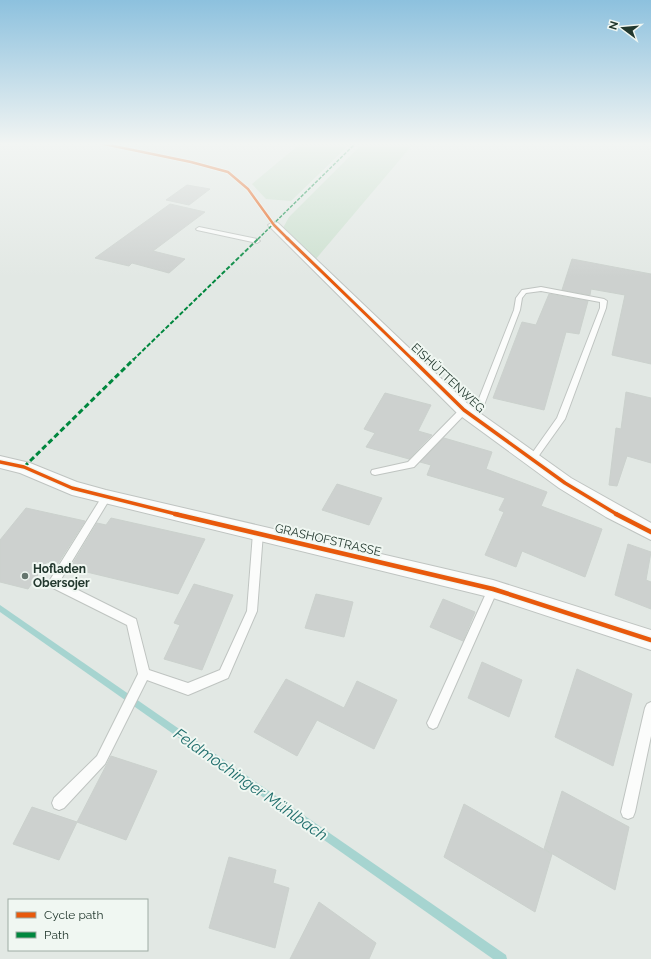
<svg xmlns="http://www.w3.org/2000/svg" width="651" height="959" font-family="Raleway,sans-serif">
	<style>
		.green { fill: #cce0cf }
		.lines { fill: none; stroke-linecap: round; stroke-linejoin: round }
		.stream { fill: #a6d4d0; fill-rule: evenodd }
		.building { fill: #cdd1cf; stroke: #cbd1cd }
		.service-casing { stroke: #bfc4c1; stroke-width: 2 }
		.minor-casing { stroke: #bfc4c1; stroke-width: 2 }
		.service { fill: #fbfcfb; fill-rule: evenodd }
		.minor { fill: #fbfcfb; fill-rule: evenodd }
		.quiet-far2 { stroke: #00873e; stroke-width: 1.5; stroke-dasharray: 3.5 1.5; stroke-linecap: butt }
		.quiet-far1 { stroke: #00873e; stroke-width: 2; stroke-dasharray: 4.5 2; stroke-linecap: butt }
		.quiet { stroke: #00873e; stroke-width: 3; stroke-dasharray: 5.5 3; stroke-linecap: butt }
		.cycleway-far3-casing { stroke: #f0f7f2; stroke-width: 4 }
		.cycleway-far2-casing { stroke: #f0f7f2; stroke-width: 5 }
		.cycleway-far1-casing { stroke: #f0f7f2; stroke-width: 6 }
		.cycleway-casing { stroke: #f0f7f2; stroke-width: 7 }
		.cycleway-far3 { stroke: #e8590c; stroke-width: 2.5 }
		.cycleway-far2 { stroke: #e8590c; stroke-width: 3 }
		.cycleway-far1 { stroke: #e8590c; stroke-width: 3.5 }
		.cycleway { stroke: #e8590c; stroke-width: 4.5 }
		.poi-dot { fill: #65766e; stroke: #f0f7f2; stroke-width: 1.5 }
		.labels { text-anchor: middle; stroke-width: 4; stroke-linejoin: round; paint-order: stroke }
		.street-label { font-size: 12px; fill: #22382e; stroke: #f0f7f2 }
		.poi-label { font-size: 12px; font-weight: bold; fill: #22382e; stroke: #f0f7f2; text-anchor: start }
		.near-water-label { font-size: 16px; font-style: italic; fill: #216f6d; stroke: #f0f7f2 }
	</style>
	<rect width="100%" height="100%" fill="#e2e8e4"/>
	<!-- green -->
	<path class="green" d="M301,143H351L291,201L266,199L252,184Z
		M363,143H414L315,260L283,228L289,217Z"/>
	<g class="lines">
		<!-- stream -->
		<path class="stream" d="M0,605L506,955L507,959H493L0,612Z"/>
	</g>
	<!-- building -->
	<path class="building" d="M187,185L210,189L189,205L166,200Z
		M170,204L205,212L153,251L185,259L169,273L132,263L129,266L95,258Z
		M572,259L651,274V364L612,355L625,295L591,289L590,295L562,290Z
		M549,294L588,301L579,334L566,332L544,410L493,398L522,322L536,325Z
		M626,392L651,398V463L627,456L617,486L609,485L616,428L621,429Z
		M385,393L431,405L418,431L432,435L409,459L366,447L375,433L364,429Z
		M444,438L492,452L486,469L547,492L541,506L602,529L585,577L522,551L516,567L485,555L504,512L499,510L505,498L427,475L431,465L420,462Z
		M337,484L382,498L369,525L322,510Z
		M26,508L85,521L57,565L47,562L28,589L0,582V540Z
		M111,518L205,539L178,594L70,568L97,523L106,525Z
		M628,544L651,552L646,580L651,582V609L615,595Z
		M194,584L233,595L202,670L164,659L180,625L174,623Z
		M316,594L353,602L344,637L305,628Z
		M443,599L475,612L463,641L430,627Z
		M482,662L522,680L509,717L468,698Z
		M577,669L632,694L613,766L555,737Z
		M286,679L344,708L357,681L397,700L374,749L317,720L297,756L254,732Z
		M111,756L157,771L126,840L77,822Z
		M562,791L629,827L615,890L544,849Z
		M464,804L552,854L535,912L444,857Z
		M32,807L77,822L59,860L13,844Z
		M229,857L276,870L273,883L289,888L275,948L209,928Z
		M319,902L376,943L369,959H290Z"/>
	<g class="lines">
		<!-- service casing -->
		<g class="service-casing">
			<path id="service" d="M199,227L257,239L260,241L257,243L197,230L196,229Z
				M541,287L604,299L607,301L606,308L565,419L535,461L532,462L528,459L557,418L600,308V302L541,291L526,293L522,298L520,310L484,405L467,412L414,467L375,475L372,474L371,472L372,470L408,462L461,408L478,401L514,310L516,298L522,290Z
				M106,494L109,495L111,497L60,581L136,619L149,670L188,683L220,670L247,611L253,533L255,530H261L263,533L257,611L228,678L188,695L147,680L105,764L64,808L59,810L54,808L52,803L54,798L97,756L138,674L127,625L49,586L48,583L103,495Z
				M493,585L497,586L498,589L437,727L433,729L429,727L427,723L429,719L488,589L489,586Z
				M651,702V736L635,812L633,817L628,819L623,817L621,812L645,708L647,704Z"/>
		</g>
		<!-- minor casing -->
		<g class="minor-casing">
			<path id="minor" d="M274,222L278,223L470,406L571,478L651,523V540L606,517L559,488L458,414L270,227L268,225Z
				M0,456L30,463L77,482L106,490L493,580L651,630V650L493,598L72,495L20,473L0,468Z"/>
		</g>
		<!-- service -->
		<use href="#service" class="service"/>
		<!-- minor -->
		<use href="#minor" class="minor"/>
		<!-- quiet-far2 -->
		<path class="quiet-far2" d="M258,239L356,143"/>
		<!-- quiet-far1 -->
		<path class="quiet-far1" d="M133,360L259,238"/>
		<!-- quiet -->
		<path class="quiet" d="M24,467L134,359"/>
		<!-- cycleway-far3 casing -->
		<g class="cycleway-far3-casing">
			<path id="cycleway-far3" d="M99,143L191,162L228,172L248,189L274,225L288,239"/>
		</g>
		<!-- cycleway-far2 casing -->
		<g class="cycleway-far2-casing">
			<path id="cycleway-far2" d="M287,238L413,360"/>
		</g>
		<!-- cycleway-far1 casing -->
		<g class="cycleway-far1-casing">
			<path id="cycleway-far1" d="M412,359L464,410L565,483L618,515
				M0,462L24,467L72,488L180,515"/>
		</g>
		<!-- cycleway casing -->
		<g class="cycleway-casing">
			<path id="cycleway" d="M175,514L493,589L651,640
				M616,514L651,532"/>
		</g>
		<!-- cycleway-far3 -->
		<use href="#cycleway-far3" class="cycleway-far3"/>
		<!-- cycleway-far2 -->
		<use href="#cycleway-far2" class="cycleway-far2"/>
		<!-- cycleway-far1 -->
		<use href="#cycleway-far1" class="cycleway-far1"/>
		<!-- cycleway -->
		<use href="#cycleway" class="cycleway"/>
	</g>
	<!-- sky -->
	<linearGradient id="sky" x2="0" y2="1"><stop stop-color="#8dc1de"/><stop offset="0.52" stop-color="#f2f5f3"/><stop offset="1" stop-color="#f2f5f3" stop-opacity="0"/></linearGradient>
	<rect width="651" height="277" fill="url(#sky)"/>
	<!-- markers -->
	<circle class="poi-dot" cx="25" cy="576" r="4"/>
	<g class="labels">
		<!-- street labels -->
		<g class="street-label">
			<text transform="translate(448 378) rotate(43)" y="4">EISHÜTTENWEG</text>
			<text transform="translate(328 540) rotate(13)" y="4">GRASHOFSTRASSE</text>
		</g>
		<!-- poi labels -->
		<g class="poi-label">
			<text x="33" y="573">Hofladen<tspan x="33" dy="14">Obersojer</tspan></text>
		</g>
		<!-- near-water labels -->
		<g class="near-water-label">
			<text transform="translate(251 784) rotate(35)" y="6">Feldmochinger Mühlbach</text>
		</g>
	</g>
	<!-- legend -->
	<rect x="8" y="899" width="140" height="52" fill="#f0f7f2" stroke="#9eaba4"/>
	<rect x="16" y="912" width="20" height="6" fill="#e8590c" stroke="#9eaba4"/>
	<text x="44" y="919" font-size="12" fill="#22382e">Cycle path</text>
	<rect x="16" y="932" width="20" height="6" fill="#00873e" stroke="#9eaba4"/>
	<text x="44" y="939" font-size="12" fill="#22382e">Path</text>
	<!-- north arrow -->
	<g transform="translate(623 28) rotate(286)" stroke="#f0f7f2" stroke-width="3" paint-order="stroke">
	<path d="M0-3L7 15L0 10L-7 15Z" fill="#22382e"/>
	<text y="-6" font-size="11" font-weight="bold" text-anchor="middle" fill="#22382e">N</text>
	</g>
</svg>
